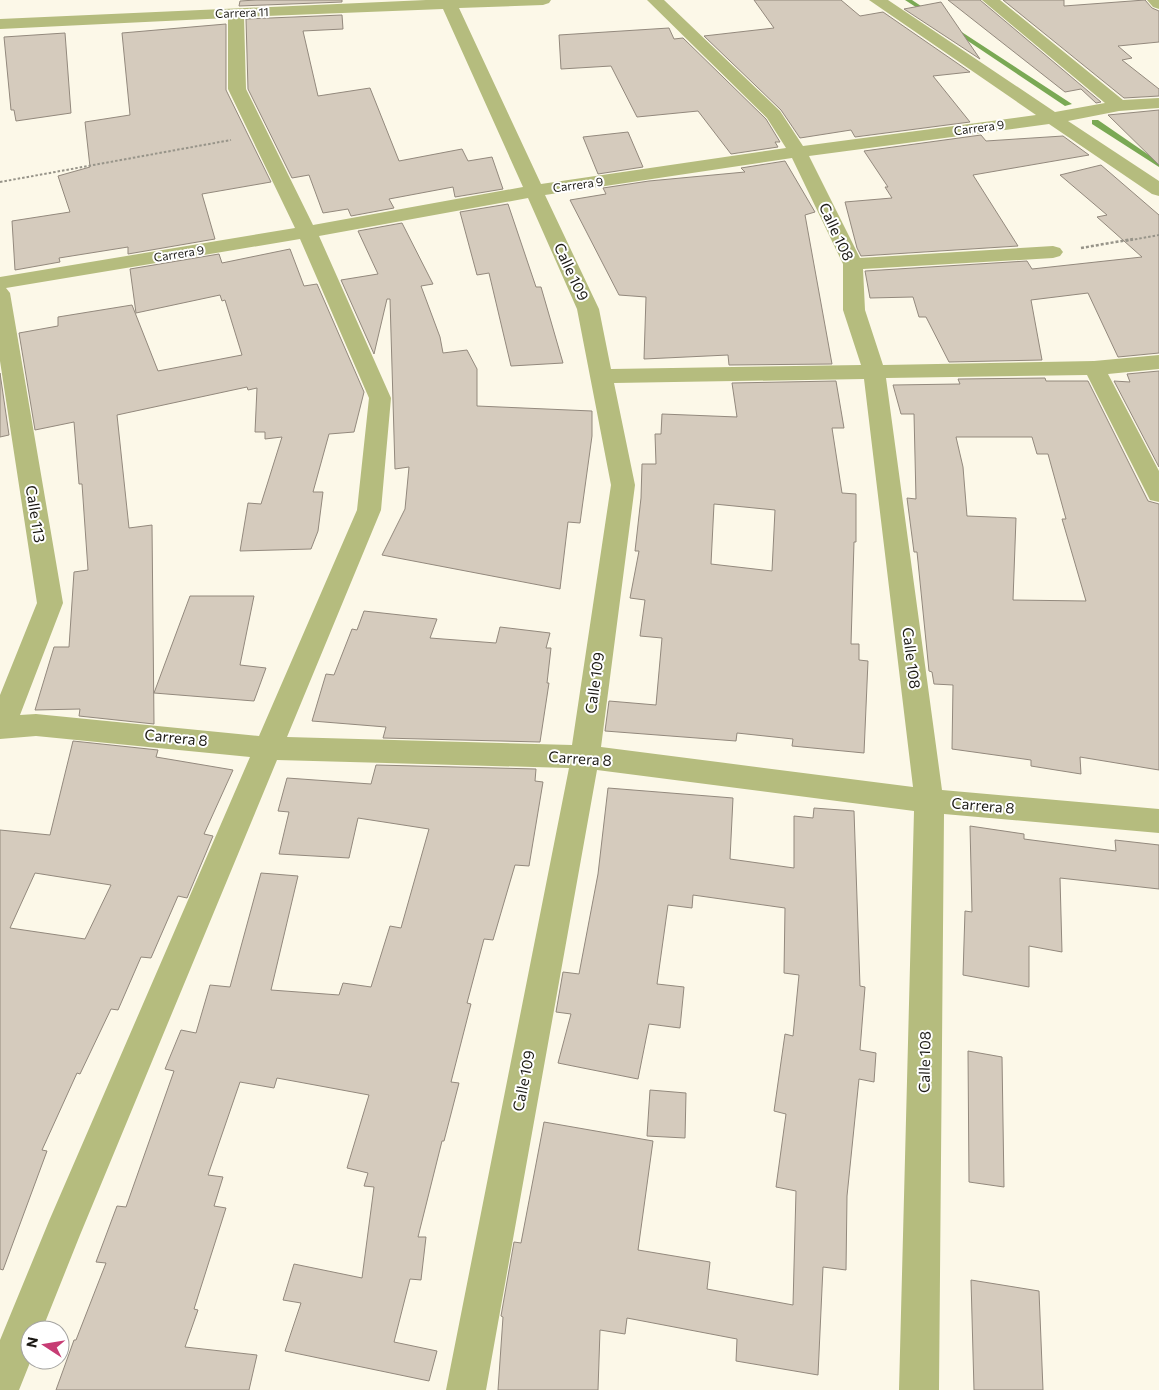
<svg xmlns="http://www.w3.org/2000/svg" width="1159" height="1390" font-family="Commissioner,sans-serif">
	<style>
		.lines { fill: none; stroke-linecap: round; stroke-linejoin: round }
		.stream { fill: #7aa954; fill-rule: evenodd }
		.building { fill: #d5cbbd; stroke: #93897d; fill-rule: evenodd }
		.path-far1 { stroke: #979489; stroke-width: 2; stroke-dasharray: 2.5 2; stroke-linecap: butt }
		.path { stroke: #979489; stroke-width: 2.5; stroke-dasharray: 3 2; stroke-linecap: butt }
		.minor { fill: #b5bc7e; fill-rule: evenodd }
		.labels { text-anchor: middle; stroke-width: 4; stroke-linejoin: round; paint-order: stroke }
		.far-street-label { font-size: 12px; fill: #1b1914; stroke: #fff }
		.street-label { font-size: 15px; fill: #1b1914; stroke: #fff }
	</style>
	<rect width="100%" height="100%" fill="#fcf8e8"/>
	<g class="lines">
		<!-- stream -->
		<path class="stream" d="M905,0H912L933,14L928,15Z
			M950,27H954L1072,104L1065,106L950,29Z
			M1092,120H1098L1159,162V167L1092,124Z"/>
	</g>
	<!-- building -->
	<path class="building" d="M256,0H342V2L239,6L240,1Z
		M754,0H841L860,16L883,12L970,72L933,76L970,122L855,137L851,130L800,138L781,110L704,36L774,28Z
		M948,0H980L1101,102L1096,103L1081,89L1065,92Z
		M1003,0H1064V6L1145,0L1152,8L1159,11V42L1118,46L1132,58L1122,60L1159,89V96L1124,98Z
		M941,2L980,59L904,9Z
		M342,15L343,29L303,31L318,96L370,88L399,161L462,149L468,161L492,157L503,189L455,197L453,187L389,199L394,208L351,216L348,209L323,213L309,175L292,178L248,89L246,19Z
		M226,24V90L271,182L202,194L215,239L128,254V247L59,258L60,262L15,270L12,221L70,212L58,176L90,167L85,122L130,115L122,33Z
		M669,28L674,39L683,38L766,119L780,142H775L778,147L731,154L698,111L637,117L611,66L561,69L559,35Z
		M65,33L71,113L16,121L14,110H11L4,37Z
		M1159,110V165L1108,115Z
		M628,132L643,167L598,174L583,137Z
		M981,135L986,141L1063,136L1089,155L973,175L1018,246L861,256L857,248L845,202L892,198L885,187H888L864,151Z
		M785,161L815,212L805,215L832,364L729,365L728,355L644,359L646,297L619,295L570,200L606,194L603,188L649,181L745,172L741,168Z
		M1101,165L1159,215V353L1118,357L1088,293L1031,300L1042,360L949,362L926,317H919L913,297L870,298L865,271L1027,261L1032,269L1142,257L1097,217L1107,215L1060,175Z
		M508,204L536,287H541L563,363L511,366L489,273L477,275L460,212Z
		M402,223L433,284L421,286L440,337L443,353L467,350L477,369V406L592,411V436L580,523L568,522L560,589L382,555L405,509L409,467L395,469L390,299H387L374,354L341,280L378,274L358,231Z
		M290,249L304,286L317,284L364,392L354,432L329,434L313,492H323L318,531L311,549L240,551L248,503L261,504L282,437L265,439V432H255L257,388L248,390L247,387L117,415L129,528L152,525L154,724L79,716L80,709L35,710L54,647H69L74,572L88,570L82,484H79L74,422L35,430L19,333L58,326V317L132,305L158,371L242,355L225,300L222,301L220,295L136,313L130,269L219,254L222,263Z
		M1159,371V467L1114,381L1130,382L1127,374Z
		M0,373L9,435L0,437Z
		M1045,378L1046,381H1088L1148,501L1159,504V770L1080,757L1081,774L1031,766V760L952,749L953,685L934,684L932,672L929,671L917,552H914L907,498L916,499L914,414H901L893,385L960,384L958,379ZM956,437H1032L1037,454H1048L1066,519H1062L1086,601L1013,600L1016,518L967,516L963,467Z
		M836,381L844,428H832L842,493L856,494V542H854L851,644H859V660L868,661L864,753L792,746L793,739L737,733L736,741L605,731L609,701L656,705L662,638L640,636L645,600L630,598L639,551H635L641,498L642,464H656L655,434H661L662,414L737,417L732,383ZM714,504L775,510L772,571L711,564Z
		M190,596H254L240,665L266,668L254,701L154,693Z
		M364,611L437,619L430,638L496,643L500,627L550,633L546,648H551L547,683H549L540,742L383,738L386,727L312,721L326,674L334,675L352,629L357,630Z
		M73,741L158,750L156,757L233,770L204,834L213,836L187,898L178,896L151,958L141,957L118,1010L111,1009L80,1074L77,1073L42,1150L47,1151L3,1270L0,1269V830L50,835ZM35,873L111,885L85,939L10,928Z
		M376,765L536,769L535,781L543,782L529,866L515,865L493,940L484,939L467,1003L471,1004L451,1082L459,1083L444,1141H442L418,1237H426L421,1280L410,1279L394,1342L437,1351L429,1381L285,1351L301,1303L283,1300L294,1264L362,1278L374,1187L364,1186L368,1173L347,1168L369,1095L277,1078L274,1088L240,1082L208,1175L223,1177L214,1206L226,1208L194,1309L198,1310L185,1347L257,1355L249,1390H56L74,1340H76L106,1263L96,1262L117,1206L126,1207L174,1071L165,1069L181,1030L196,1033L210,985L230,987L261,873L298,876L271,990L339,995L343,983L371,987L390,926L401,928L429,829L358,818L349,858L279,854L289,812L278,811L287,778L371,784Z
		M608,788L733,798L730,859L794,868V816L813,818L814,808L854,811L860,986L865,987L860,1050L876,1053L874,1082L859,1079L847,1196L846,1270L823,1267L818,1375L736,1361L737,1339L627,1318L625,1334L600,1330L598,1390H498L503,1317L501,1316L514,1242L521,1243L544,1122L653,1141L638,1250L710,1262L707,1289L793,1305L796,1191L776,1187L786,1114L774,1111L785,1034L793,1036L799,975L784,973L785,908L693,895L692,908L668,905L657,984L684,987L680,1028L649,1024L638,1079L558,1063L571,1014L556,1012L563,972L579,974L598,874Z
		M970,826L1024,834V839L1116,851L1115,840L1159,845V889L1060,878L1062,952L1029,946V987L963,975L965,911L972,912Z
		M968,1051L1002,1057L1004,1187L969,1182Z
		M650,1090L686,1093L685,1138L647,1136Z
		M971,1280L1039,1291L1043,1390H974Z"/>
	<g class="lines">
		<!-- path-far1 -->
		<path class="path-far1" d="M0,182L231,140
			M1126,241L1159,235"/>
		<!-- path -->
		<path class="path" d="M1081,248L1133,239"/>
		<!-- minor -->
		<path class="minor" d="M426,0H551L549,3L543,5L459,8L541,184L786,148L767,118L647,0H664L780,111L803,146L1036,115L869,0H888L1055,112L1105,103L982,0H1000L1123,100L1159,98V108L1119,111L1068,121L1159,181V196L1152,194L1049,124L809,156L860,258L1053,246L1060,248L1063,252L1060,256L1053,258L863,269L865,310L883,365L1094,361L1159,355V369L1108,374L1159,471V502L1150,500L1147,494L1087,375L886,378L942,790L1159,809V833L944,814L939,1390H899L914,811L597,770L486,1390H446L569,768L277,760L80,1235L42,1330H30L31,1360L19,1390H0V1340L49,1221L250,757L36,736L0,739V695L37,603L0,361V277L295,228L228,89V18L0,29V19ZM443,9L523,187L313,225L246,89L244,17ZM792,158L843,264V310L861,365L611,369L599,309L545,195ZM528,198L577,309L611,485L572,745L287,737L381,510L391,398L319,236ZM300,239L369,398L357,510L259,736L36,714L20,715L63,603L10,293L6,288ZM864,379L913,787L601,747L635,485L614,383Z
			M1147,0H1159V9L1153,7Z"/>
	</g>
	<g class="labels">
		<!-- far-street labels -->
		<g class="far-street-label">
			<text transform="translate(242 13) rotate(-2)" y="4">Carrera 11</text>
			<text transform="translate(979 128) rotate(-8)" y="4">Carrera 9</text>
			<text transform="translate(578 185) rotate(-8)" y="4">Carrera 9</text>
			<text transform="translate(179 254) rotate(-9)" y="4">Carrera 9</text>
		</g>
		<!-- street labels -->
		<g class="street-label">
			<text transform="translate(836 232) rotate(65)" y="5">Calle 108</text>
			<text transform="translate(571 272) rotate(65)" y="5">Calle 109</text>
			<text transform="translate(35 514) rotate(81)" y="5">Calle 113</text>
			<text transform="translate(911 658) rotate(83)" y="5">Calle 108</text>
			<text transform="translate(595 683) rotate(-82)" y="5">Calle 109</text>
			<text transform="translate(176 738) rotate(6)" y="5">Carrera 8</text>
			<text transform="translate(580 759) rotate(4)" y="5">Carrera 8</text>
			<text transform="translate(983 806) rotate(5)" y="5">Carrera 8</text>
			<text transform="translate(925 1062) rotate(-89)" y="5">Calle 108</text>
			<text transform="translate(524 1081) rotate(-79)" y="5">Calle 109</text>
		</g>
	</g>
	<!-- north arrow -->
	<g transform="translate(45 1345) rotate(282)"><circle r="24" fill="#ffffff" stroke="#a4a3a1"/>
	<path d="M0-4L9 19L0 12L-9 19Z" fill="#c73c74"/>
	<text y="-8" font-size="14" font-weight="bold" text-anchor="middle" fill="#1b1914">N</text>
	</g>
</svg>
